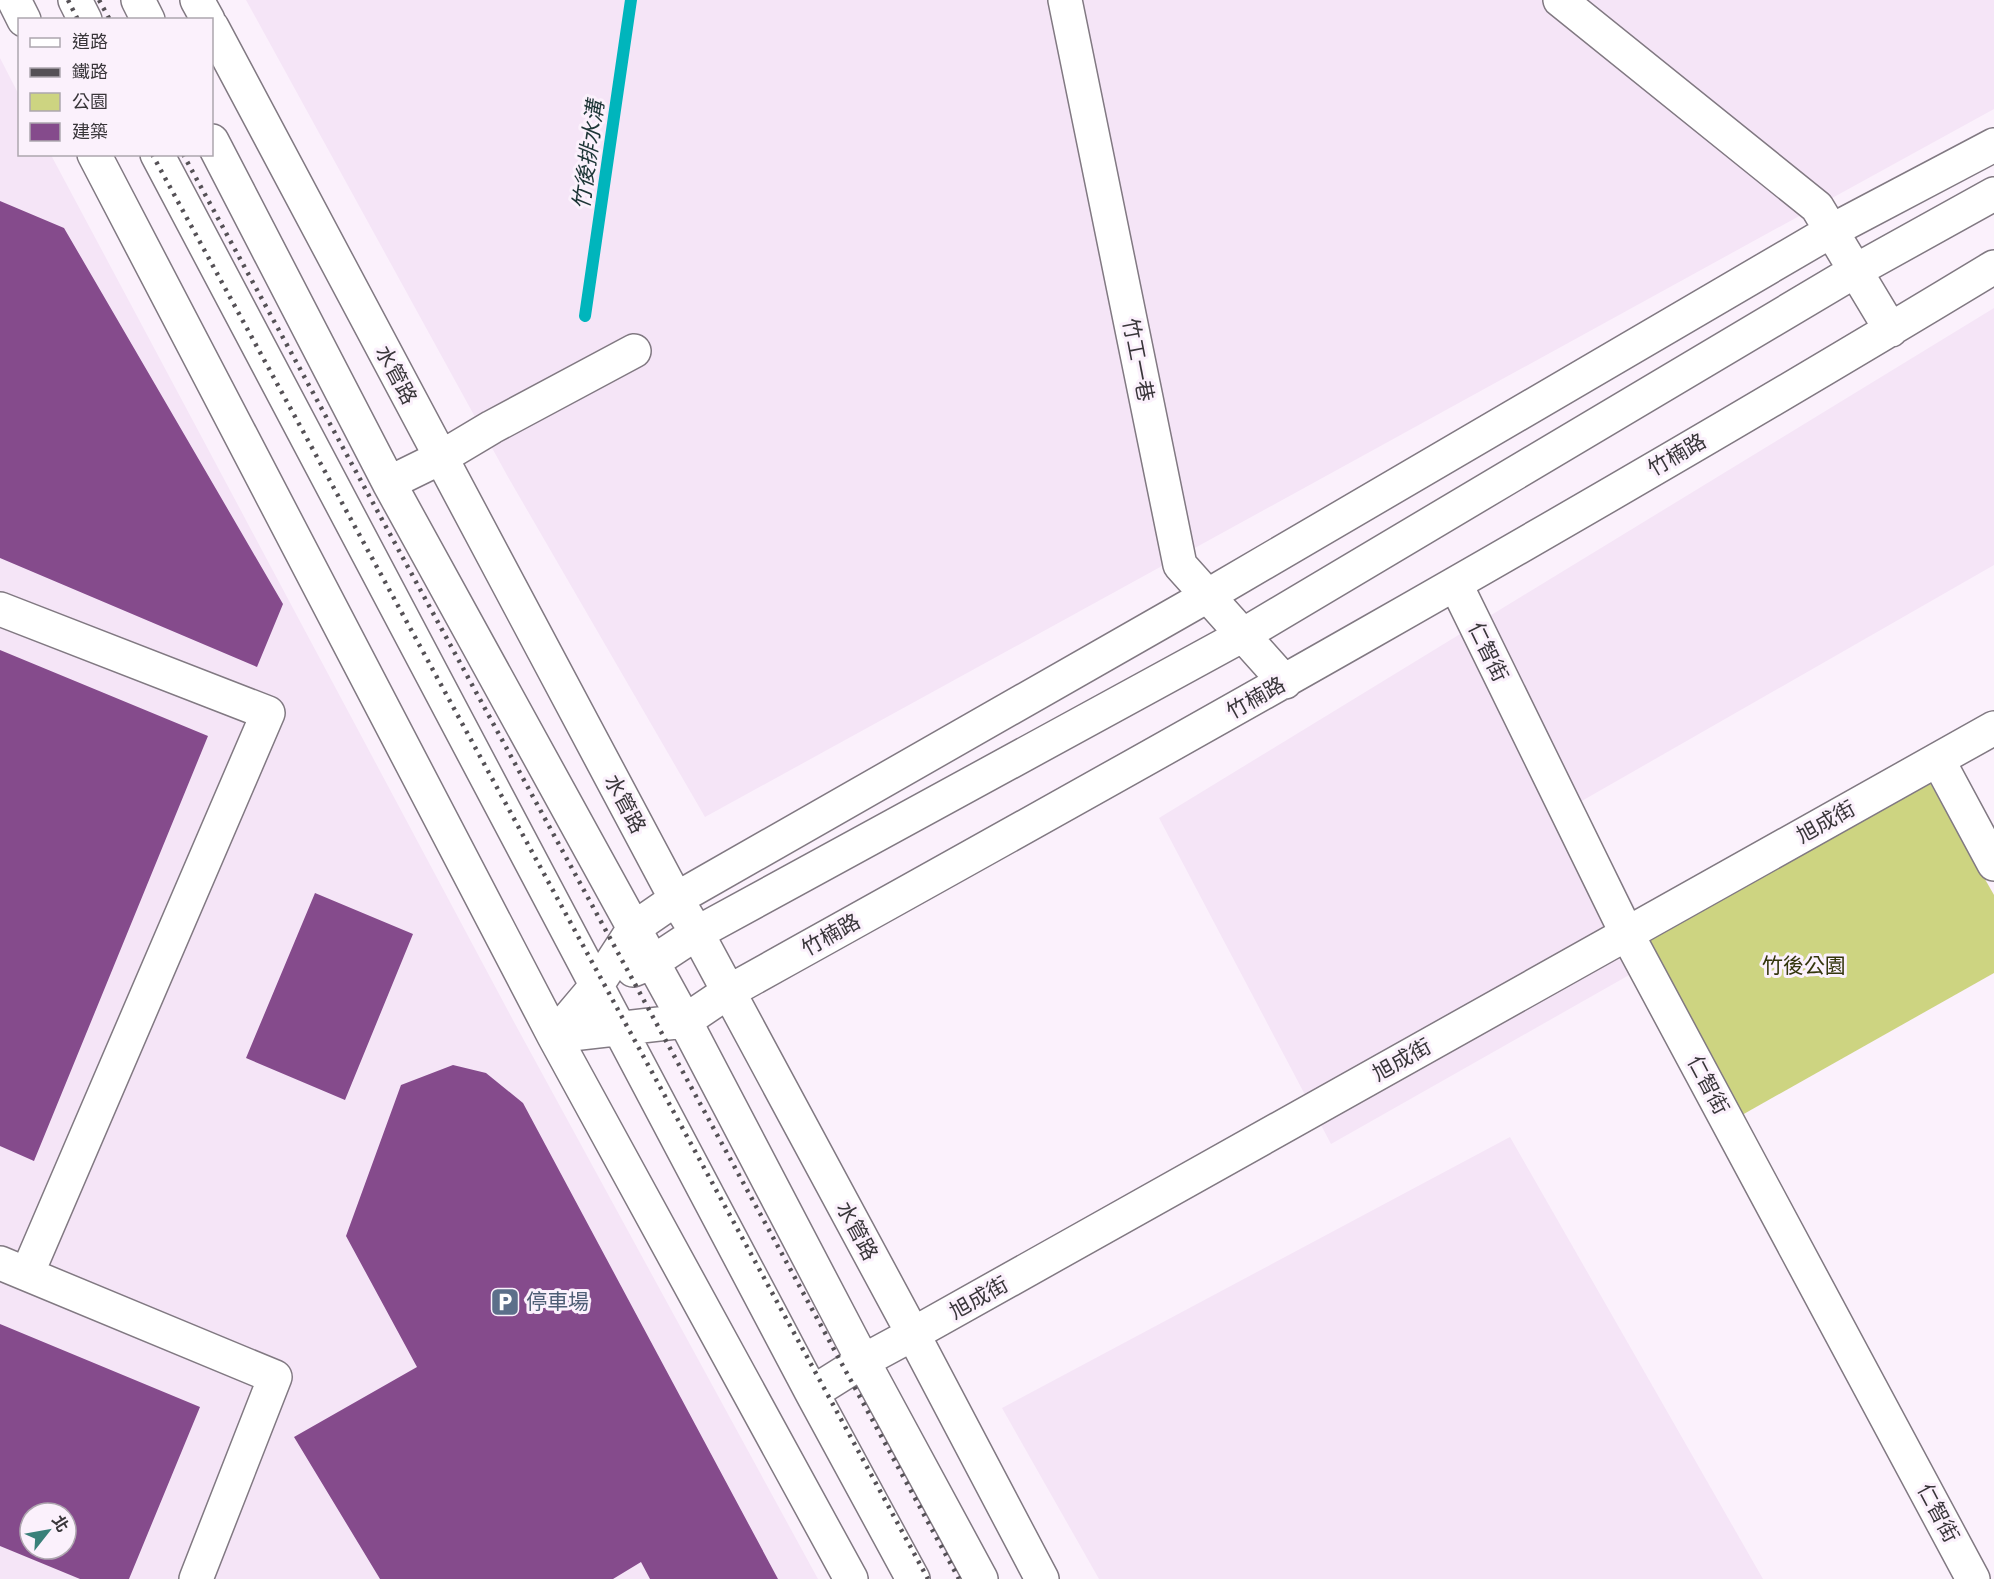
<svg xmlns="http://www.w3.org/2000/svg" width="1994" height="1579" font-family="'Sofia Sans Condensed','Noto Sans TC',sans-serif">
	<style>
		.industrial { fill: #f5e5f7; fill-rule: evenodd }
		.green { fill: #cdd481 }
		.lines { fill: none; stroke-linecap: round; stroke-linejoin: round }
		.stream { stroke: #00b5bc; stroke-width: 12 }
		.building { fill: #854b8c; fill-rule: evenodd }
		.minor-casing { stroke: #817982; stroke-width: 36 }
		.minor { stroke: #fff; stroke-width: 33 }
		.rail { stroke: #555156; stroke-width: 4.5; stroke-dasharray: 3 6; stroke-linecap: butt }
		.labels { text-anchor: middle; stroke-width: 6; stroke-linejoin: round; paint-order: stroke }
		.street-label { font-size: 21px; fill: #39363a; stroke: #fbf1fc }
		.park-label { font-size: 21px; fill: #33350c; stroke: #fbf1fc }
		.service-label { font-size: 21px; fill: #4e5e75; stroke: #fbf1fc; text-anchor: start }
		.water-label { font-size: 22px; font-style: italic; fill: #1d3536; stroke: #fbf1fc }
	</style>
	<rect width="100%" height="100%" fill="#fbf1fc"/>
	<!-- industrial -->
	<path class="industrial" d="M246,0H1994V109L705,817L508,477Z
		M0,58L19,95L20,154L51,155L514,1022L818,1579H0ZM30,1513H66V1549H30Z
		M1994,308V565L1580,802L1661,957L1331,1144L1159,818Z
		M1510,1137L1763,1579H1099L1002,1408Z"/>
	<!-- green -->
	<path class="green" d="M1929,781L1994,895V973L1742,1115L1645,941Z"/>
	<g class="lines">
		<!-- stream -->
		<path class="stream" d="M585,316L631,0"/>
	</g>
	<!-- building -->
	<path class="building" d="M0,201L64,228L283,604L257,667L0,558Z
		M0,650L208,736L34,1161L0,1146Z
		M315,893L413,934L345,1100L246,1058Z
		M453,1065L486,1073L523,1103L778,1579H650L641,1562L613,1579H380L294,1437L417,1367L346,1236L401,1085Z
		M0,1324L200,1407L129,1579H80L0,1546ZM30,1513H66V1549H30Z"/>
	<g class="lines">
		<!-- minor casing -->
		<g class="minor-casing">
			<path id="minor" d="M14,0L24,20
				M75,0L85,20
				M138,0L148,20
				M197,0L208,20
				M1065,0L1180,565L1285,682
				M1560,0L1817,207L1891,330
				M212,27L676,899L697,933L913,1334L1042,1579
				M212,141L389,483L685,1021L863,1361L981,1579
				M94,154L554,1036L851,1579
				M157,154L812,1393L913,1579
				M389,483L440,458L492,427L634,351
				M1456,585L1627,934L1973,1579
				M0,609L268,713L27,1274
				M1938,760L1994,864
				M633,970L653,962L697,933L1243,635L1855,271L1994,194
				M554,1036L597,985L634,928L676,899L1207,596L1831,231L1994,145
				M554,1036L685,1021L728,992C1153,756 1578,519 1994,267
				M0,1263L275,1377L196,1579
				M812,1393L863,1361L913,1334L1994,728"/>
		</g>
		<!-- minor -->
		<use href="#minor" class="minor"/>
		<!-- rail -->
		<path class="rail" d="M68,0L78,20
			M99,0L110,20
			M152,154L928,1579
			M183,154L959,1579"/>
	</g>
	<!-- icons -->
	<defs>
		<g id="parking-square" transform="scale(1.5)"><rect x="-9" y="-9" width="18" height="18" rx="4" fill="#5c6f8a" stroke="#fbf1fc"/><path d="M-3.5-5.5H1a3.5 3.5 0 0 1 0 7H-1V5.5H-3.5ZM-1-3.4V-.6H.8a1.4 1.4 0 0 0 0-2.8Z" fill="#fff"/></g>
	</defs>
	<g fill-rule="evenodd">
		<use href="#parking-square" x="505" y="1302"/>
	</g>
	<g class="labels">
		<!-- street labels -->
		<g class="street-label">
			<text transform="translate(1138 360) rotate(79)" y="7">竹工一巷</text>
			<text transform="translate(396 375) rotate(62)" y="7">水管路</text>
			<text transform="translate(1677 455) rotate(-30)" y="7">竹楠路</text>
			<text transform="translate(1488 652) rotate(64)" y="7">仁智街</text>
			<text transform="translate(1256 698) rotate(-29)" y="7">竹楠路</text>
			<text transform="translate(625 804) rotate(62)" y="7">水管路</text>
			<text transform="translate(1826 822) rotate(-29)" y="7">旭成街</text>
			<text transform="translate(831 935) rotate(-29)" y="7">竹楠路</text>
			<text transform="translate(1402 1060) rotate(-29)" y="7">旭成街</text>
			<text transform="translate(1708 1085) rotate(62)" y="7">仁智街</text>
			<text transform="translate(857 1231) rotate(62)" y="7">水管路</text>
			<text transform="translate(979 1298) rotate(-29)" y="7">旭成街</text>
			<text transform="translate(1938 1513) rotate(62)" y="7">仁智街</text>
		</g>
		<!-- park labels -->
		<g class="park-label">
			<text x="1804" y="973">竹後公園</text>
		</g>
		<!-- service labels -->
		<g class="service-label">
			<text x="526" y="1309">停車場</text>
		</g>
		<!-- water labels -->
		<g class="water-label">
			<text transform="translate(588 155) rotate(-82)" y="8">竹後排水溝</text>
		</g>
	</g>
	<!-- legend -->
	<rect x="18" y="18" width="195" height="138" fill="#fbf1fc" stroke="#ada6ae" stroke-width="1.5"/>
	<rect x="30" y="38" width="30" height="9" fill="#ffffff" stroke="#ada6ae" stroke-width="1.5"/>
	<text x="72" y="48" font-size="18" fill="#39363a">道路</text>
	<rect x="30" y="68" width="30" height="9" fill="#555156" stroke="#ada6ae" stroke-width="1.5"/>
	<text x="72" y="78" font-size="18" fill="#39363a">鐵路</text>
	<rect x="30" y="93" width="30" height="18" fill="#cdd481" stroke="#ada6ae" stroke-width="1.5"/>
	<text x="72" y="108" font-size="18" fill="#39363a">公園</text>
	<rect x="30" y="123" width="30" height="18" fill="#854b8c" stroke="#ada6ae" stroke-width="1.5"/>
	<text x="72" y="138" font-size="18" fill="#39363a">建築</text>
	<!-- north arrow -->
	<g transform="translate(48 1531) rotate(59)"><circle r="28" fill="#fbf1fc" stroke="#ada6ae" stroke-width="1.5"/>
	<path d="M0-4.5L10 22L0 15L-10 22Z" fill="#398079"/>
	<text y="-9" font-size="16" font-weight="bold" text-anchor="middle" fill="#39363a">北</text>
	</g>
</svg>
